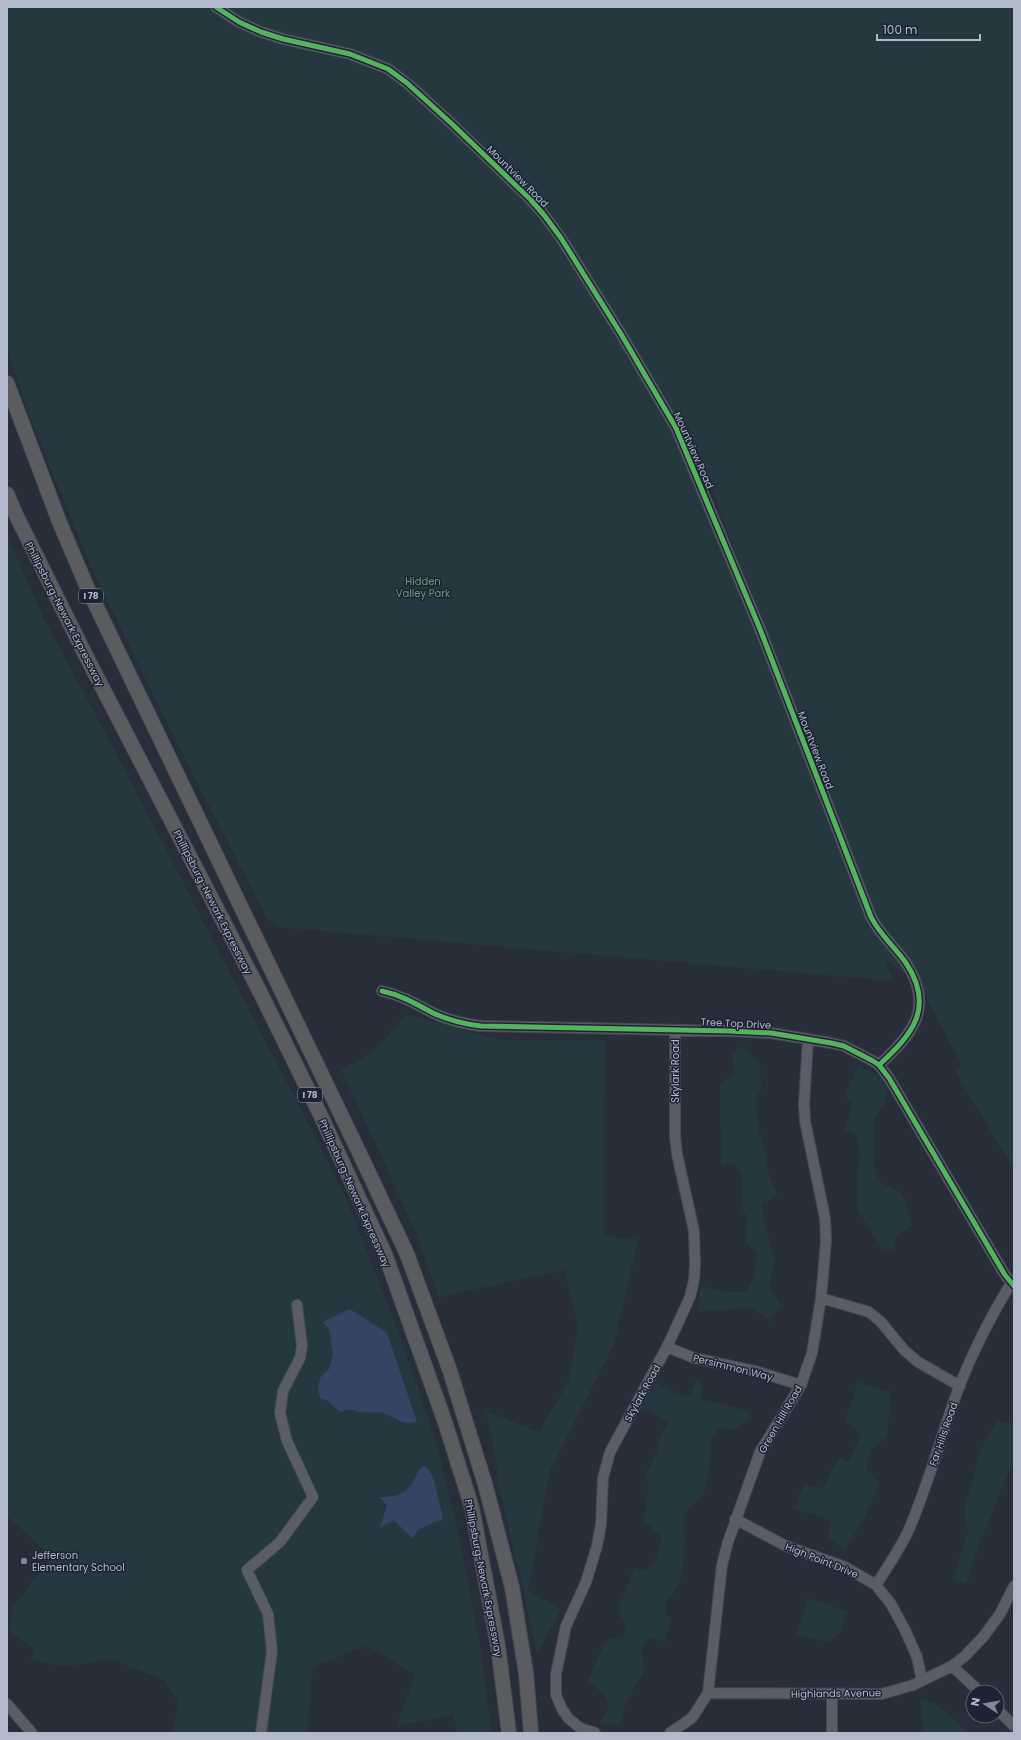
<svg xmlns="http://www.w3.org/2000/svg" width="1021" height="1740" font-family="Poppins,sans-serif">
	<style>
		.green { fill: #25383f; fill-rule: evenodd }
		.water { fill: #344463 }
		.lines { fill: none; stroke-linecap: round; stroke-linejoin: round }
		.minor-casing { stroke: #464952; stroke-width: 12 }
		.highway-casing { stroke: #464a54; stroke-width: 16 }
		.minor { stroke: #5a5d66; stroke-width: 10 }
		.highway { stroke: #5a5c60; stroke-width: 14 }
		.cycleway-casing { stroke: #1c2334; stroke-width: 8 }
		.cycleway { stroke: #56b35d; stroke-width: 5 }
		.poi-dot { fill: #828897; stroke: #1c2334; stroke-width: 1.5 }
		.labels { text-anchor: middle; stroke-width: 3; stroke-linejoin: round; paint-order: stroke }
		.shield { fill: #1c2334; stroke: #858c9d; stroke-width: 1 }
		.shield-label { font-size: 9px; font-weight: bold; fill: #b2b9ca }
		.street-label { font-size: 10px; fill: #b2b9ca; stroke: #1c2334 }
		.park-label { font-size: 10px; fill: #689c78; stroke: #1c2334 }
		.poi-label { font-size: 10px; fill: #b2b9ca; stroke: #1c2334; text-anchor: start }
	</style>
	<rect width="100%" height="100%" fill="#282e39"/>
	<!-- green -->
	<path class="green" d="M7,7H1014V1169L954,1070L962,1065L923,991L890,961L885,964L894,981L278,927L267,918L179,747L94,573L34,428L7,350ZM710,484V485L769,642L756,631L697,491Z
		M7,536L44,619L106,734L342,1189L400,1336L428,1417L441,1462L458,1530L472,1604L481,1652L491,1733H458L453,1715L396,1726L415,1675L368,1646L313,1666L307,1733H173L178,1699L175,1698L165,1680L111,1659L63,1667L31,1659L35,1649L10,1632L12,1608L52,1557L7,1516Z
		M407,1014L499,1040H605L604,1236L638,1239L614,1344L550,1470L528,1591L561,1609L537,1654L518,1563L516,1564L505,1510L496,1476L499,1472L486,1411L539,1432L569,1381L578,1327L565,1270L439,1297L417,1236L383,1159L341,1070L374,1052Z
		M745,1046L760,1067L761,1089L755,1101L759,1131L766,1154L769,1176L778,1196L762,1203L766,1230L775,1260L769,1285L781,1305L770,1321L753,1308L698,1311L701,1287L729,1292H746L754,1279L756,1252L746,1243L747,1216L742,1210L743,1179L735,1164L721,1165L720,1085L735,1074L732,1052Z
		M858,1065L890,1081L884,1105L874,1120L873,1145L875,1172L882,1184L899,1191L907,1204L912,1226L898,1235L892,1250L883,1249L858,1211L857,1175L861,1155L856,1135L845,1130L852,1103L846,1094Z
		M697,1380L702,1381L701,1399L749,1411V1420L734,1430L721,1427L711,1437L709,1474L703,1495L684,1514C685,1536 688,1588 667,1599L666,1613L671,1621L665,1642L648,1638L642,1650L644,1671L625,1704L620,1725L600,1723L609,1707L604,1695L588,1681C595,1667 599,1650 610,1637L623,1640L626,1625L618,1610L634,1568L646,1571L655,1562L662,1537L643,1520L648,1494L647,1472L657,1452L659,1440L668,1423L643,1408L655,1383L679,1394L689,1396Z
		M858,1382L891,1392L887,1437L870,1450L866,1467L879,1485L864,1519L844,1551L828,1536L832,1521L794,1509L804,1484L823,1488L839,1457L849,1462L861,1434L846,1419Z
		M998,1420L1014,1425V1459L978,1547L966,1583L953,1580L968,1530L964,1512L974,1474L981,1449Z
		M808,1598L846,1611L841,1631L829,1642L797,1635Z
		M920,1698L935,1703L969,1733H920L923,1728Z"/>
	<!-- water -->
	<path class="water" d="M350,1309L387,1333L417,1422C398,1424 404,1422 389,1415C378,1410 370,1414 361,1412C350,1410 352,1408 340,1412L328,1401L320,1398L318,1388L320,1378L329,1369L333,1355L329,1329L323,1322Z
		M426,1466L434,1479L443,1519L419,1529L412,1538L394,1520L380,1528L387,1505L379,1497C406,1497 409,1490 421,1467Z"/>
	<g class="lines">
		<!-- minor casing -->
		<g class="minor-casing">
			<path id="minor" d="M216,7L239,22L261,32L283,39L350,54L388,69L407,83L452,124L530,199L544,215L561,238L621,334L676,428L760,629L871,917C880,935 895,947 906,963C935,1007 913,1034 879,1065
				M382,991C401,995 416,1004 433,1013C448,1020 464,1024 481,1026L729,1031L771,1033L831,1043L844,1046L873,1061L879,1065L889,1078L1005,1275L1014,1286
				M821,1298L869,1312L881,1322L904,1350L918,1362L960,1386
				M667,1347L694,1358L755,1371L801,1385
				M735,1519L786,1546L845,1567L876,1585L891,1604L905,1630L917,1657L922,1681
				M876,1585C888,1566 901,1548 910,1527C929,1482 942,1433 959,1387C973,1351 991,1316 1011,1283
				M952,1666L980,1692
				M708,1693L882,1694L913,1685L952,1666L965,1656L984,1636L1000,1614L1014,1586
				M832,1694V1733
				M7,1704L32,1733
				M997,1709L1014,1726
				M261,1733L272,1651L268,1614L247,1570L280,1542L313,1497L287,1441L280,1413L283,1391L300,1358L302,1346L297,1305
				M595,1733L580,1728L568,1718L562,1709L556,1695V1674L566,1626L586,1582L597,1546L601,1524L603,1478L610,1452L667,1347L690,1297L694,1280L695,1264L694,1231L677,1154L675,1136V1030
				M670,1733L692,1718L708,1693L722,1565L728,1542L760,1452L801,1385L812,1353L821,1298L826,1241L825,1218L805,1121L804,1104L808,1039"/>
		</g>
		<!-- highway casing -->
		<g class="highway-casing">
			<path id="highway" d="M7,383L59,521L87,587L358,1150L407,1254L450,1371L485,1484L512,1587L526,1673L531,1733
				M7,494L16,515L87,658L261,994L320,1114L385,1254L445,1422L472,1508L498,1646L509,1733"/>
		</g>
		<!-- minor -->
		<use href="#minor" class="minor"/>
		<!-- highway -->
		<use href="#highway" class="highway"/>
		<!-- cycleway casing -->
		<g class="cycleway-casing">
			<path id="cycleway" d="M216,7L239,22L261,32L283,39L350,54L388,69L407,83L452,124L530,199L544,215L561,238L621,334L676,428L760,629L871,917C880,935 895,947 906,963C935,1007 913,1034 879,1065
				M382,991C401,995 416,1004 433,1013C448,1020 464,1024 481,1026L729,1031L771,1033L831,1043L844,1046L873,1061L879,1065L889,1078L1005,1275L1014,1286"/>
		</g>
		<!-- cycleway -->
		<use href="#cycleway" class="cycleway"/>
	</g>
	<!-- markers -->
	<circle class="poi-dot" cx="24" cy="1561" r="4"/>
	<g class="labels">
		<!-- shield labels -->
		<g class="shield">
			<rect x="79" y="589" width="24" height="14" rx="3"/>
			<rect x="298" y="1088" width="24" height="14" rx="3"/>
		</g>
		<g class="shield-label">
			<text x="91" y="599">I 78</text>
			<text x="310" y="1098">I 78</text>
		</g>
		<!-- street labels -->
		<g class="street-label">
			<text transform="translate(518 176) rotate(45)" y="4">Mountview Road</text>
			<text transform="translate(694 450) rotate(66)" y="4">Mountview Road</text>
			<text transform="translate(65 614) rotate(63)" y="4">Phillipsburg-Newark Expressway</text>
			<text transform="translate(816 750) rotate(69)" y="4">Mountview Road</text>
			<text transform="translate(213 902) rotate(63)" y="4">Phillipsburg-Newark Expressway</text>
			<text transform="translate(736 1023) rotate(3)" y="4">Tree Top Drive</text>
			<text transform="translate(675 1071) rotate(-90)" y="4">Skylark Road</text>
			<text transform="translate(355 1193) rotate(66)" y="4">Phillipsburg-Newark Expressway</text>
			<text transform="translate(733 1367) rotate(14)" y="4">Persimmon Way</text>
			<text transform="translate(642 1393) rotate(-61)" y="4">Skylark Road</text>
			<text transform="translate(780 1419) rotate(-60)" y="4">Green Hill Road</text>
			<text transform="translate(943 1434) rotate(-71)" y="4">Far Hills Road</text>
			<text transform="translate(822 1560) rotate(22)" y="4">High Point Drive</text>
			<text transform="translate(484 1578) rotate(79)" y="4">Phillipsburg-Newark Expressway</text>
			<text transform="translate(836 1693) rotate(-1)" y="4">Highlands Avenue</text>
		</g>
		<!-- park labels -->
		<g class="park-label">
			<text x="423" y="585">Hidden<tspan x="423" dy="12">Valley Park</tspan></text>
		</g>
		<!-- poi labels -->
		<g class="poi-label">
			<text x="32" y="1559">Jefferson<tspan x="32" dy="12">Elementary School</tspan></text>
		</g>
	</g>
	<!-- border -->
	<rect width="1021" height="1740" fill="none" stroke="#b2b9ca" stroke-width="16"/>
	<!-- north arrow -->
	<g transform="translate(985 1704) rotate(282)"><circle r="19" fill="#1c2334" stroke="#585f70"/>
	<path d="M0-3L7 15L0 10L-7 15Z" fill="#828897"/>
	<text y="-6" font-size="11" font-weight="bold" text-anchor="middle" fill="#b2b9ca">N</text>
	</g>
	<!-- scale -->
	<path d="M877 34v6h103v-6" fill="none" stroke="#b2b9ca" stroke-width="2"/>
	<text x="883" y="34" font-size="12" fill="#b2b9ca" stroke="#1c2334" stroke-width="3" paint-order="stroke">100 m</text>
</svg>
